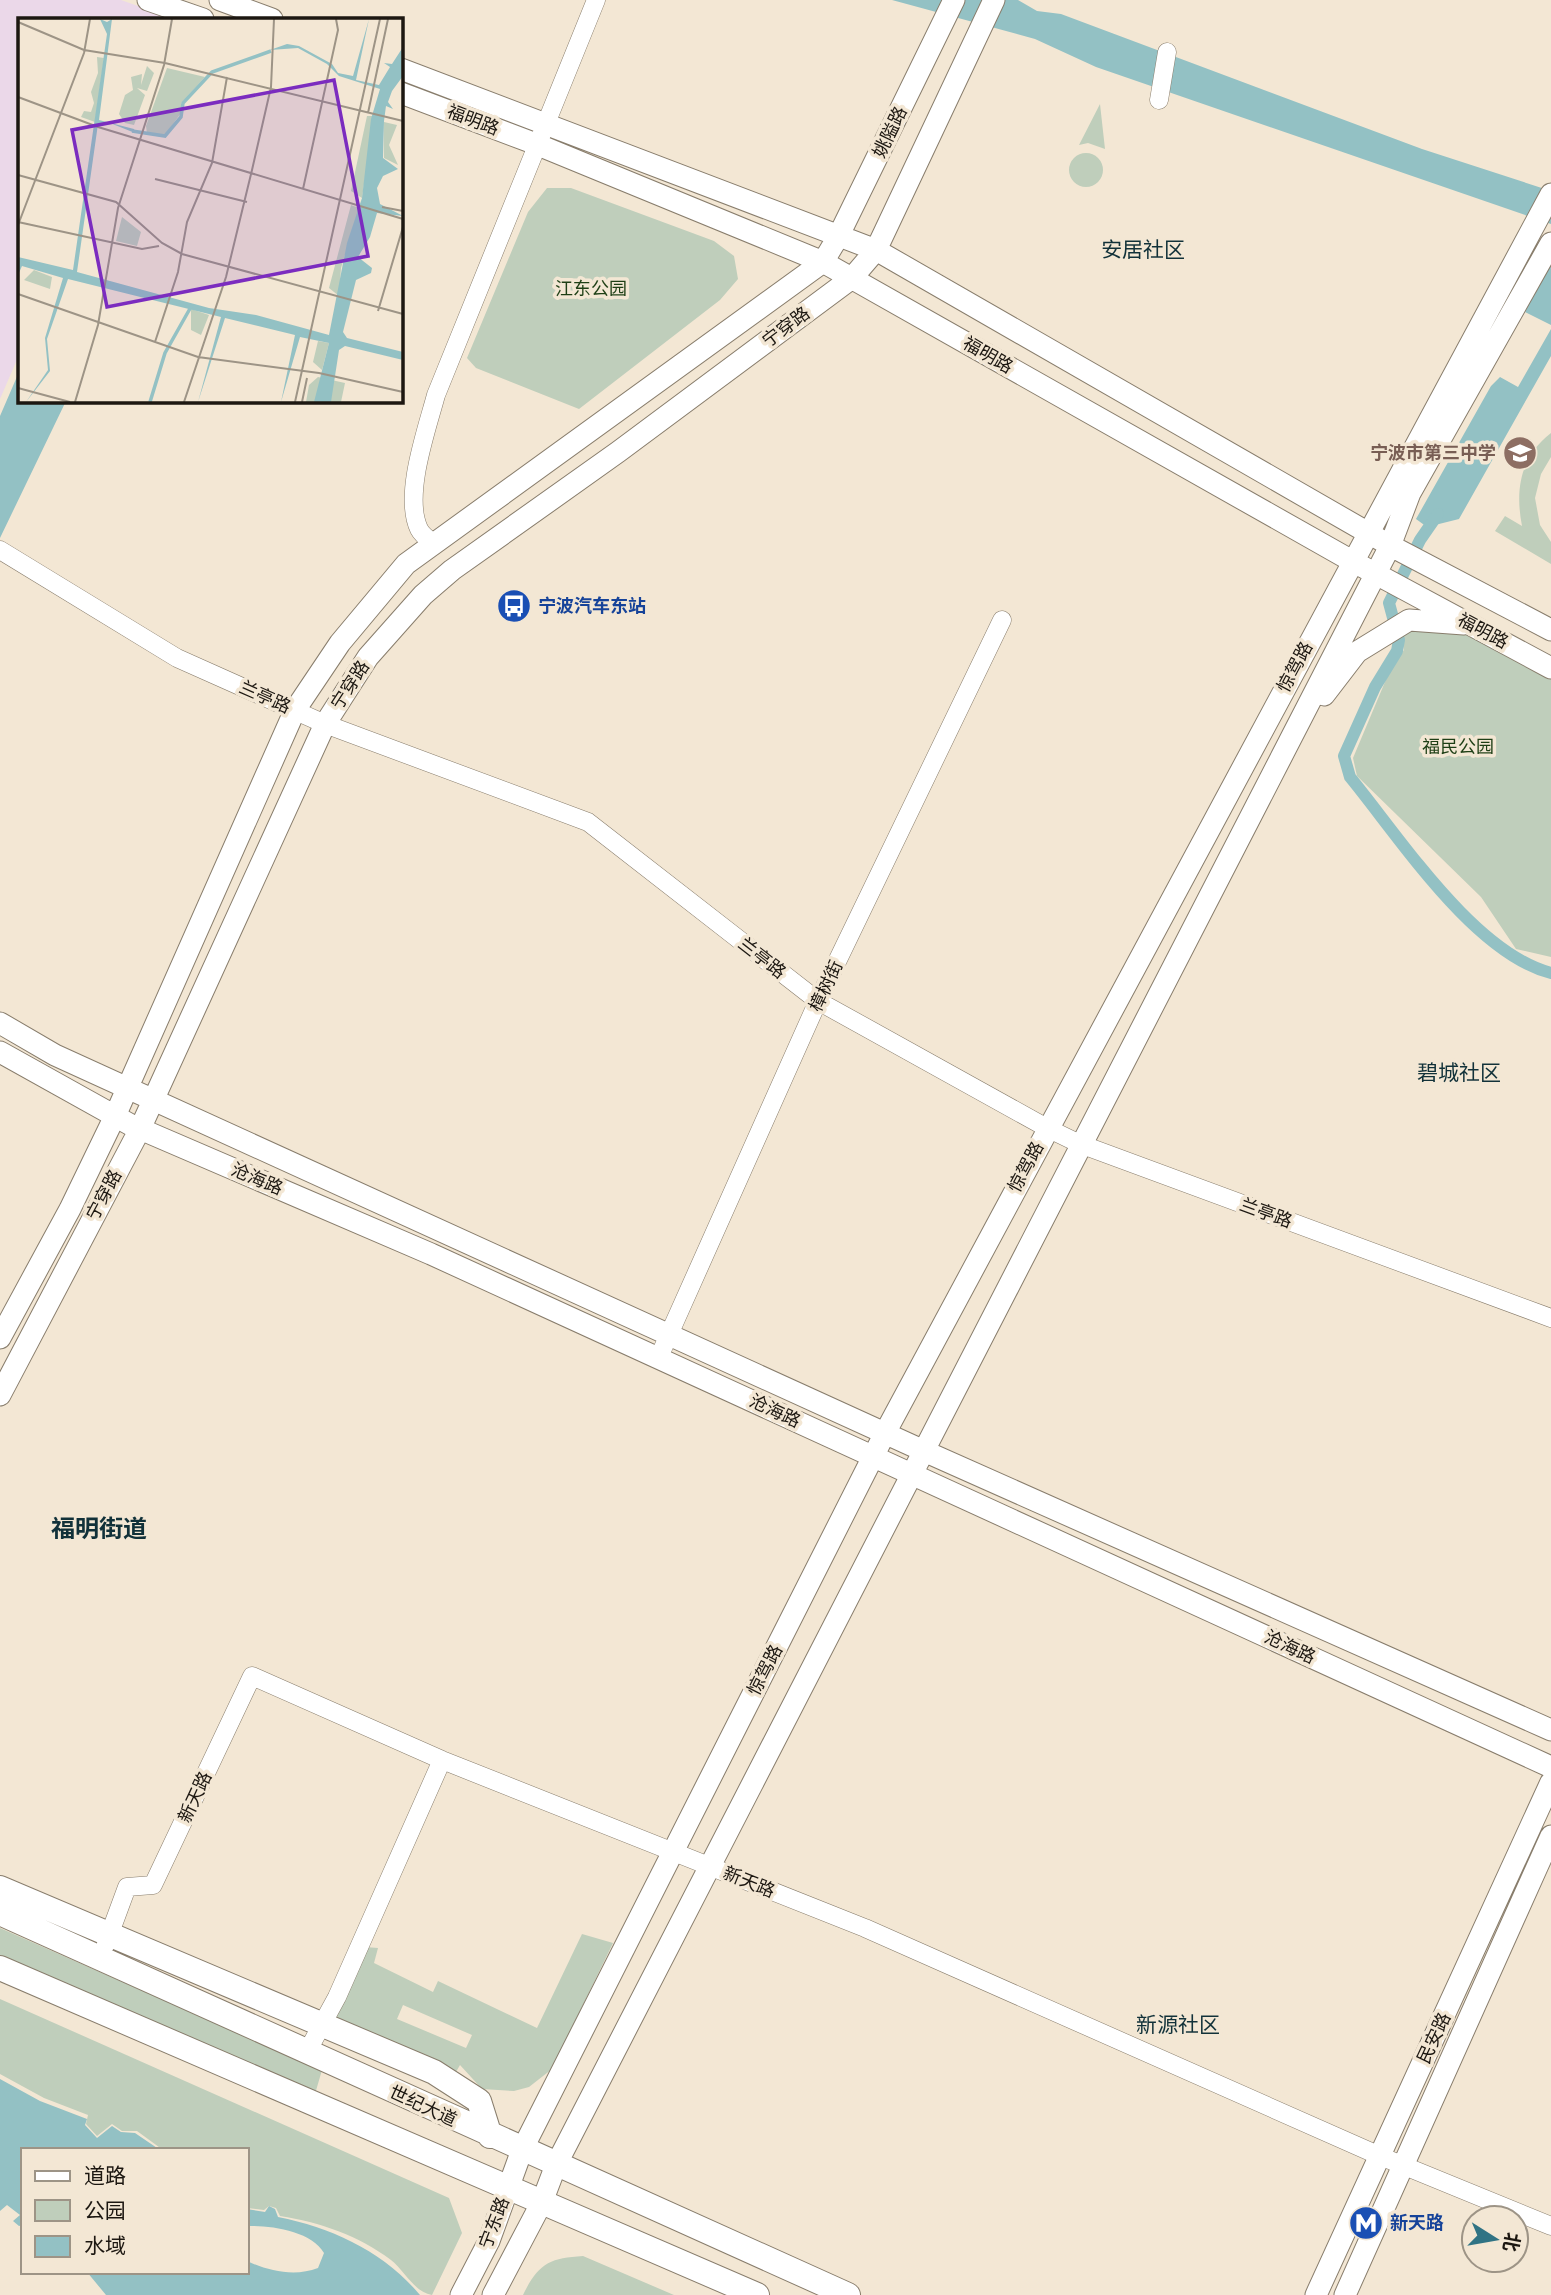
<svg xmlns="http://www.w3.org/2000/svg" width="1551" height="2295" font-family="Quicksand,'Noto Sans SC',sans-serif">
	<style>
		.commercial { fill: #ebd8e9 }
		.green { fill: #bfcebb; fill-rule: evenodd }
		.water { fill: #93c1c4 }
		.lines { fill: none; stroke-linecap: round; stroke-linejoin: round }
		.canal { stroke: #93c1c4; stroke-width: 12 }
		.minor-casing { stroke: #887d6c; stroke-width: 19 }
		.major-casing { stroke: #887d6c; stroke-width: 23 }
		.highway-casing { stroke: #887d6c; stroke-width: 26 }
		.minor { stroke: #fff; stroke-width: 18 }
		.major { stroke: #fff; stroke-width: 21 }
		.highway { stroke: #fff; stroke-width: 24 }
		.labels { text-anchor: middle; stroke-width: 7; stroke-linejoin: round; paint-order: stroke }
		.street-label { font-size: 18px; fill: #1c1711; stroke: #f3e7d4 }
		.park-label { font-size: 18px; fill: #1e3f15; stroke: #f3e7d4 }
		.education-label { font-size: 18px; font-weight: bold; fill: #785e54; stroke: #f3e7d4; text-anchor: end }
		.transit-label { font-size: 18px; font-weight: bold; fill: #164399; stroke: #f3e7d4; text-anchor: start }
		.quarter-label { font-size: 21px; fill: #113139; stroke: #f3e7d4 }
		.district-label { font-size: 24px; font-weight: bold; fill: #113139; stroke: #f3e7d4 }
		.inset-river { fill: none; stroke: #93c1c4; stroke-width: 3.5 }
		.inset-road { fill: none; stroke: #9d9486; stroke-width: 2 }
		.view { fill: #7b2cbf; fill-opacity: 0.15; stroke: #7b2cbf; stroke-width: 3.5 }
		.inset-edge { fill: none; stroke: #1c1711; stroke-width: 3.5 }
	</style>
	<rect width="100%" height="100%" fill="#f3e7d4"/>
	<!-- commercial -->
	<path class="commercial" d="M0,0H121L169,17L19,19V355L0,399Z"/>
	<!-- green -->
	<path class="green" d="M1100,104L1105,149L1088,143L1079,145Z
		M1069 170a17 17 0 1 1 34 0a17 17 0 1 1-34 0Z
		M547,188H571L714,241L734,256L738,279L720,300L579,409L476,368L467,358L528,212Z
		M1551,433V457L1541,474L1535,498L1540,525L1551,542V564L1495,531L1505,516L1522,526C1515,490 1520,457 1551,433Z
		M1401,626L1471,627L1551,673V957L1516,949L1481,897L1357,776L1353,758L1390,670L1404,650Z
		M0,1928L322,2070L315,2094L0,1955Z
		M582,1934L613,1943L552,2069L529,2087L514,2091L482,2089L460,2065L453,2077L332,2021L365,1947L378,1948L374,1963L433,1992L438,1981L537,2028ZM403,2005L472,2035L466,2048L397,2019Z
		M0,1999L449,2198L462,2233L432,2295C414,2292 405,2271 391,2260C359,2236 320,2222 280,2216L276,2208L269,2206L264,2210L247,2208V2150H163L137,2131H122L112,2124L97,2136L86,2124L88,2115L44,2098L0,2074Z
		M583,2256L674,2295H523C538,2264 549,2258 583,2256Z"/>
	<!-- water -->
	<path class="water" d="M892,0H1018L1037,11L1061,14L1422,149L1551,191V224L1096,67L1035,39Z
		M1551,260V325L1525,312Z
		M1551,329V356L1459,519L1427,527L1416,519L1491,386L1500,377L1518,387Z
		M19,372V401H66L0,538V416Z
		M0,2079L40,2101L87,2119L85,2125L97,2138L112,2126L121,2132L135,2133L160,2150H23V2225L19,2226L13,2221L20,2215L7,2205L0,2211Z
		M269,2206L275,2209L278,2217C333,2228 384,2252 420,2295H106L87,2272H247V2261C268,2271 295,2277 318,2268L324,2253C312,2231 270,2225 247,2226V2209L265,2212Z"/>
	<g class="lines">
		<!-- canal -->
		<path class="canal" d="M1438,514L1420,540L1389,603L1399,640L1397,651L1375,687L1344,756L1350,777C1400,838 1474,953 1551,973"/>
		<!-- minor casing -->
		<g class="minor-casing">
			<path id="minor" d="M1159,100L1167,52
				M434,544C429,540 422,535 419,529C403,495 427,429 436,395L596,0
				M0,550L177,658L325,724L588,822L818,1001L1047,1128L1080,1144L1551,1318
				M659,1357L818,1001L1002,620
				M106,1944L127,1887L153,1885L252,1676L442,1760L865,1928L1380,2156L1551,2226
				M307,2052L337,1997L442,1760"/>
		</g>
		<!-- major casing -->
		<g class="major-casing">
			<path id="major" d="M148,0L203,19
				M220,0L272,19
				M401,69L876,250L1391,546L1551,630
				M401,93L536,144L823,262L1352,561L1551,668
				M1324,695L1357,652L1409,620L1464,624
				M0,1023L55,1055L924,1451L1551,1730
				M0,1052L131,1125L431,1254L1551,1767
				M0,1338L70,1209L115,1116L295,710L340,643L406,564L823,262L838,237L954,0
				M0,1395L140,1129L325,724L368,657L423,595L452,570L618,452L852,278L876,250L994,0
				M461,2295L489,2241L522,2150L885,1433L1551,194
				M493,2295L542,2202L556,2165L1390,546L1410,493L1551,243
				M1316,2295L1551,1782
				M1345,2295L1551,1836"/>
		</g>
		<!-- highway casing -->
		<g class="highway-casing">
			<path id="highway" d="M0,1888L434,2072L479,2101L490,2136
				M0,1913L848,2295
				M0,1968L757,2295"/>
		</g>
		<!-- minor -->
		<use href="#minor" class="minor"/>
		<!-- major -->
		<use href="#major" class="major"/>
		<!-- highway -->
		<use href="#highway" class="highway"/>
	</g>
	<!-- icons -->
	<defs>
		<g id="school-disc" transform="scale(1.75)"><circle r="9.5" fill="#8d6e63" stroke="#f3e7d4"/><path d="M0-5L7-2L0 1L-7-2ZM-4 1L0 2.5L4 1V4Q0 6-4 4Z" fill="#fff"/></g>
		<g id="bus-disc" transform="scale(1.75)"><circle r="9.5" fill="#1a4fb4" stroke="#f3e7d4"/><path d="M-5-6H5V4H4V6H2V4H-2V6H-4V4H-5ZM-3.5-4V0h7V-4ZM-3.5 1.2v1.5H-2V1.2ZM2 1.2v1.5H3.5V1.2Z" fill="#fff"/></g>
		<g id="metro-disc" transform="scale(1.75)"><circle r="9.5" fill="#1a4fb4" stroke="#f3e7d4"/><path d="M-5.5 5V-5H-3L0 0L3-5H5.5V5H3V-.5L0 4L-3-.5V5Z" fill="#fff"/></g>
	</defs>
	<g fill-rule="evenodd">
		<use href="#school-disc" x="1520" y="453"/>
		<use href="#bus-disc" x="514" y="606"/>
		<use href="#metro-disc" x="1366" y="2223"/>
	</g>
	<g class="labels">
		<!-- street labels -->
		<g class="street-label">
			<text transform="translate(473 120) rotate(21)" y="6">福明路</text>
			<text transform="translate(890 132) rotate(-64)" y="6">姚隘路</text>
			<text transform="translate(786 327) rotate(-37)" y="6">宁穿路</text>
			<text transform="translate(988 355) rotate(30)" y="6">福明路</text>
			<text transform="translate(1483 631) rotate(28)" y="6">福明路</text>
			<text transform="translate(1295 667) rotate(-62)" y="6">惊驾路</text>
			<text transform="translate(350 685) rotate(-57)" y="6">宁穿路</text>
			<text transform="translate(265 697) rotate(24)" y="6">兰亭路</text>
			<text transform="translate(762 958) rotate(38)" y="6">兰亭路</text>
			<text transform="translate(826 986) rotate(-65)" y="6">樟树街</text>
			<text transform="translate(1026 1167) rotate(-62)" y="6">惊驾路</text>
			<text transform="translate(257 1179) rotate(23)" y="6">沧海路</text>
			<text transform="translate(104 1195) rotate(-62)" y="6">宁穿路</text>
			<text transform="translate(1266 1213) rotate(20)" y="6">兰亭路</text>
			<text transform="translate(775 1411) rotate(25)" y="6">沧海路</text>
			<text transform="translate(1290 1647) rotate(25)" y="6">沧海路</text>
			<text transform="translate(765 1670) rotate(-63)" y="6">惊驾路</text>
			<text transform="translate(195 1797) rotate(-65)" y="6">新天路</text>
			<text transform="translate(749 1882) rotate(22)" y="6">新天路</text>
			<text transform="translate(1434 2038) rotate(-65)" y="6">民安路</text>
			<text transform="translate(423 2106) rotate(25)" y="6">世纪大道</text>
			<text transform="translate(494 2223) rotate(-69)" y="6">宁东路</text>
		</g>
		<!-- park labels -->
		<g class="park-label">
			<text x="591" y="295">江东公园</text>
			<text x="1458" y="753">福民公园</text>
		</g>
		<!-- education labels -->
		<g class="education-label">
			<text x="1496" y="459">宁波市第三中学</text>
		</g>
		<!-- transit labels -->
		<g class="transit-label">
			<text x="538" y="612">宁波汽车东站</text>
			<text x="1390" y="2229">新天路</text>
		</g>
		<!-- quarter labels -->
		<g class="quarter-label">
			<text x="1143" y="257">安居社区</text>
			<text x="1459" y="1080">碧城社区</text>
			<text x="1178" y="2032">新源社区</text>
		</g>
		<!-- district labels -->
		<g class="district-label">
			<text x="99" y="1537">福明街道</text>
		</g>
	</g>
	<!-- overview -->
	<g transform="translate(18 18)">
		<rect width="385" height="385" fill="#f3e7d4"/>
		<path d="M79,39L86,40L77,104L63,99L66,93L73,94L76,85L73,74L80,55ZM129,48L136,55L129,73L119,70L127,77L116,107L107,105L101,96L107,77L115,72L113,59L124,56L123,67ZM149,50L187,59L163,85V95L147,117L129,116L128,108ZM349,98H354L353,117L344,180L333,173ZM366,104L379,107L371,127L380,147L366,140ZM333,187L341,190L323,250L321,278L311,270ZM104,199L123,214L119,228L98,223ZM16,252L34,259L32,271L6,262ZM173,291L191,297L183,317L173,312ZM300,323L311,325L304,352L295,344ZM300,359L327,365L323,384H288L291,367Z" fill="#bfcebb"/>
		<path d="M82,1L89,4L94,1L81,102L116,111L117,115L92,105L80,106L59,254L191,290L238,297L311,317L329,225L344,180L353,101L362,71L321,58L309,46L280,30L252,32L269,26L281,28L314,46L320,55L335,58L351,1L338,62L361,67L372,49L366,45L374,46L385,29V58L374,73L370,84L375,91L368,88L366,103L365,140L380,151L365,158L359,170L362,186L385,198L359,195L352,219L340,239L354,250L353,255L338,262L325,314L329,320L385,334V342L327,328L321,332L313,384H296L311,325L282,319L263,384L277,317L207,300L180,384L203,299L50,261L29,321L32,353L8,384L30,352L27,320L45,260L4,248L0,257V239L55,252L89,16Z" fill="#93c1c4"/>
		<path class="inset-river" d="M114,113L147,118L163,99L165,85L194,54L253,33M132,384L147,335L174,287"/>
		<path class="inset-road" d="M0,4L66,32L147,45L385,103M0,79L80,109L385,201M350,95L370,1M0,157L98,184L144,225L164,236L385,296M137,161L229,184M285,171L320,12L318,1M364,189L385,193M0,204L124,231L141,228M0,207L66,35L72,1M0,276L180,339L301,355L385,374M360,293L385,209M137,324L160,254L169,204L194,145L209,59M0,370L52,384M57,384L80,307L100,190L146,47L154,1M166,384L208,259L234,152L253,69L256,1M277,384L362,1M284,384L289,360"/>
		<path class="view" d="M316,62L350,238L89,289L54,112Z"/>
		<rect width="385" height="385" class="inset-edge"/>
	</g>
	<!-- legend -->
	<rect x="21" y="2148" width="228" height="126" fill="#f3e7d4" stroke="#9d9486" stroke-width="2"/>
	<rect x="35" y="2171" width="35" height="10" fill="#ffffff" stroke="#9d9486" stroke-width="2"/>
	<text x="84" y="2183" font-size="21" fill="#1c1711">道路</text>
	<rect x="35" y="2200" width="35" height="21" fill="#bfcebb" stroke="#9d9486" stroke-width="2"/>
	<text x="84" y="2218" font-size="21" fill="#1c1711">公园</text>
	<rect x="35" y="2236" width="35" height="21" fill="#93c1c4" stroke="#9d9486" stroke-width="2"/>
	<text x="84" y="2253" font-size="21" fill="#1c1711">水域</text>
	<!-- north arrow -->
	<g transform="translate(1495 2239) rotate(101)"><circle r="33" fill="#f3e7d4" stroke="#9d9486" stroke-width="2"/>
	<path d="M0-5L12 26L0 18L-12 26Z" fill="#307384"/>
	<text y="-10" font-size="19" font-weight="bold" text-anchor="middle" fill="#1c1711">北</text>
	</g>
</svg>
